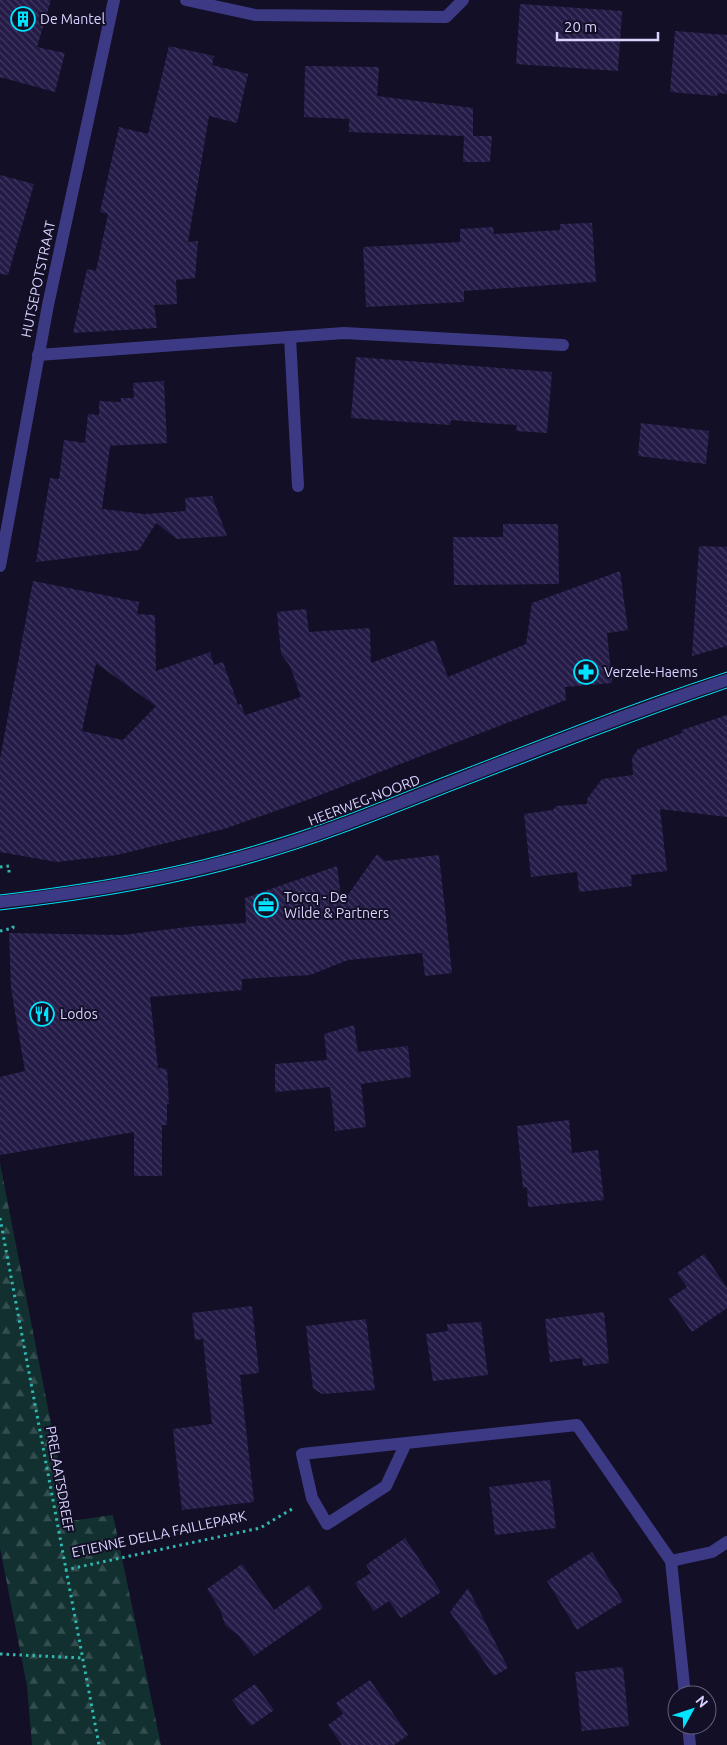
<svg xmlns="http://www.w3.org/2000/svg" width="727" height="1745" font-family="Ubuntu,sans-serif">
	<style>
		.forest { fill: url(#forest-firs) }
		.building { fill: url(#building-back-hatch); fill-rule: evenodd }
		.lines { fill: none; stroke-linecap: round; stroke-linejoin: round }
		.path { stroke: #2fb8b0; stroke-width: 3; stroke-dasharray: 2.5 4; stroke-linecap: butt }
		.service { stroke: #3d3a85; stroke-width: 12 }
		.minor { stroke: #3d3a85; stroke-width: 12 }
		.tertiary { stroke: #3d3a85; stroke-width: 12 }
		.tram { stroke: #00e5ff; stroke-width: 1 }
		.labels { text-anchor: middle; stroke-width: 4; stroke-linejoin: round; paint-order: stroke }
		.poi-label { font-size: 14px; fill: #d9d4ff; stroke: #130f26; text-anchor: start }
		.street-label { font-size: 14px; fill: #d9d4ff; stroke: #130f26 }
	</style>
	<defs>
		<pattern id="forest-firs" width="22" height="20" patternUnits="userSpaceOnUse" patternTransform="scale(1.25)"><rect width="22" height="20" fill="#12302f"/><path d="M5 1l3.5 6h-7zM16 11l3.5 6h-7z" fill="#344d4e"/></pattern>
		<pattern id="building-back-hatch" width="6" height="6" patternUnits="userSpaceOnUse" patternTransform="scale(1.25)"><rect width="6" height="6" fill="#241b47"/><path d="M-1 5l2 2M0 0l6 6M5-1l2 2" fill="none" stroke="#433b63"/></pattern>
	</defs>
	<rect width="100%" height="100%" fill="#130f26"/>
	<!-- forest -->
	<path class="forest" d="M0,1163L70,1521L113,1515L161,1745H32L27,1686L0,1548Z"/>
	<!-- building -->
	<path class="building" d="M0,0H51L37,47L65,53L55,92L0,77Z
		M520,4L622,11L618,71L516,64Z
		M675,31L727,35V94L718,93L717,96L670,92Z
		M169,46L214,56L212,65L248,74L237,123L209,116L188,242L198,241L195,278L176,280L177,304L154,305L157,328L73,333L87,269L96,271L108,214L100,212L119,127L148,134Z
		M305,66L379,67L377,96L473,108V136H492L490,162H463L464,136L349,132V119L304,117Z
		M0,175L34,184L8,275L0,274Z
		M592,223L596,282L464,291V302L366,307L363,247L460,242V229L493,227L494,234L560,230V224Z
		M356,357L552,372L547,433L516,431L517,425L486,423L451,420L450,425L351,418Z
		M164,381L167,443L106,446H110L102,509L145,514L186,511L185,498L212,496L227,536L177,539L156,523L139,550L36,562L50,478L59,479L64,440L85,443L88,414L99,415V401L121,402V398H134L133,383Z
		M641,423L709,431L706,464L638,456Z
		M503,524H558L559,584L454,585L453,537H503Z
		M699,546L727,547V646L692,656Z
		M620,571L628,630L607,633L612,683L565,687L566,700L310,799L224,829L117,855L57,862L0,852V759L33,581L139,602L137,614L155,615L156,671L210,652L214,665L223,662L238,705L241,704L245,715L301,697L290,666L281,654L277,612L306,609L309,632L370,628L371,663L434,640L448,677L526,644L532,603ZM96,663L156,706L123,740L82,731Z
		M727,715V817L660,809L667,871L631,875L632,886L579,892L577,872L531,877L524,814L553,810L556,806L587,804V799L602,779L633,775L632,758L638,749L682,733V730Z
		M377,854L385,861L439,855L452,973L425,976L422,953L348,960L310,975L242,979V990L150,997L158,1068L167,1069L169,1104H167V1125H162V1176H134V1132L0,1155V1077L25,1071L11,988L9,933L122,935L196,926L246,923L245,898L337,866L342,903Z
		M354,1025L358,1052L408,1046L411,1077L361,1084L366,1127L335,1131L330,1087L275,1092V1064L327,1060L324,1034Z
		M569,1120L572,1153L598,1150L604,1200L528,1207L527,1187L523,1188L517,1126Z
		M704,1254L727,1288V1308L692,1332L669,1299L687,1287L677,1273Z
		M252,1306L259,1373L240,1375L254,1502L182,1510L173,1429L212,1424L203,1339L195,1340L192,1313Z
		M604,1312L609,1363L583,1366L582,1358L550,1362L545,1319Z
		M366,1319L375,1390L322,1394L313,1388L306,1326Z
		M481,1322L488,1375L433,1381L426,1334L448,1331L447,1324Z
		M550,1480L556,1528L495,1535L489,1487Z
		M405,1538L441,1592L401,1618L389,1601L374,1611L355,1583L371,1573L366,1565Z
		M592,1552L623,1601L577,1630L547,1581Z
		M242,1564L274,1610L309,1585L323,1608L254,1656L239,1636L225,1625L220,1609L207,1589Z
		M468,1588L508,1668L494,1676L450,1612Z
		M623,1667L629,1726L582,1731L575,1672Z
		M370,1680L408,1735L394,1745H342L328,1725L343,1714L336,1703Z
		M255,1684L274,1710L251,1726L232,1700Z"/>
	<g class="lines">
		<!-- path -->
		<path class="path" d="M0,867L9,866V876
			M0,931L13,928V925
			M0,1218L99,1745
			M65,1570L260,1528L292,1509
			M0,1654L82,1658"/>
		<!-- service -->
		<path class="service" d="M290,337L298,486
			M38,355L344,333L563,345"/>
		<!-- minor -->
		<path class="minor" d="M186,0L255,15L446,17L463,0
			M406,1443L386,1486L327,1524L312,1498L302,1454L577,1425L671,1561L685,1695
			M671,1561L712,1552L727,1542
			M688,1725L690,1745"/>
		<!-- tertiary -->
		<path class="tertiary" d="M0,566L48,305L114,0
			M0,902C92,892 182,876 271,849C334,830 396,804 458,780C547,745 636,711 727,680"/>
		<!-- tram -->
		<path class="tram" d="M0,895C92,884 182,869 270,841C327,824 381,802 436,780C533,743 629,704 727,672
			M0,910C93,899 185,884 274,856C334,838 392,814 451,791C542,756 634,720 727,688"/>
	</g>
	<!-- icons -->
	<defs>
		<g id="building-ring" transform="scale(1.25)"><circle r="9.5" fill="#130f26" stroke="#00e5ff" stroke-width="1.5"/><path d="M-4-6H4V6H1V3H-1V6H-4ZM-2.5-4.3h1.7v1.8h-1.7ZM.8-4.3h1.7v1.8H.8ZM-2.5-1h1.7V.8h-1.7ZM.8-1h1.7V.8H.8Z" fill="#00e5ff"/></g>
		<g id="pharmacy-ring" transform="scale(1.25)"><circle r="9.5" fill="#130f26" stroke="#00e5ff" stroke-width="1.5"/><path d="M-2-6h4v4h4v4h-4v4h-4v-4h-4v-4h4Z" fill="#00e5ff"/></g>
		<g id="office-ring" transform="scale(1.25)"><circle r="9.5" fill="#130f26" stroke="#00e5ff" stroke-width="1.5"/><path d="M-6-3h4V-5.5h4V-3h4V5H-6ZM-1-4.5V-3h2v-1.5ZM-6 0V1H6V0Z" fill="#00e5ff"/></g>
		<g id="restaurant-ring" transform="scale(1.25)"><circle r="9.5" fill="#130f26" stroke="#00e5ff" stroke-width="1.5"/><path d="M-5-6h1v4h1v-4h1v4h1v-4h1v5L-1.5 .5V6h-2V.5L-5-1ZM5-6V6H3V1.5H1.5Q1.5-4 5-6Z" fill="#00e5ff"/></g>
	</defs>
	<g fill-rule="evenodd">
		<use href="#building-ring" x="23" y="19"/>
		<use href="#pharmacy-ring" x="586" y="672"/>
		<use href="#office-ring" x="266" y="905"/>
		<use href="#restaurant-ring" x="42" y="1014"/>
	</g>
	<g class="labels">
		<!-- poi labels -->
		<g class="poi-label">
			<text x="40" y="24">De Mantel</text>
			<text x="604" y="677">Verzele-Haems</text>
			<text x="284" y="902">Torcq - De<tspan x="284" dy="16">Wilde &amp; Partners</tspan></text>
			<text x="60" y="1019">Lodos</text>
		</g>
		<!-- street labels -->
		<g class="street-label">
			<text transform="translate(38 279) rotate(-78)" y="5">HUTSEPOTSTRAAT</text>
			<text transform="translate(364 800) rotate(-21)" y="5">HEERWEG-NOORD</text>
			<text transform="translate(60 1479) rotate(80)" y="5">PRELAATSDREEF</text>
			<text transform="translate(159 1534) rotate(-12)" y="5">ETIENNE DELLA FAILLEPARK</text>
		</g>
	</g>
	<!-- north arrow -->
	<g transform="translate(692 1710) rotate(50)"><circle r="24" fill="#130f26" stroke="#625e7d"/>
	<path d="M0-4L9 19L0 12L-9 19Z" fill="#00e5ff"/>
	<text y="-8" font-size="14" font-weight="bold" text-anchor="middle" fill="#d9d4ff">N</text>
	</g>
	<!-- scale -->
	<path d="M557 32v8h101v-8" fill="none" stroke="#d9d4ff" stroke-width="2.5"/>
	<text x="564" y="32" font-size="15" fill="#d9d4ff" stroke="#130f26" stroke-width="4" paint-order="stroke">20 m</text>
</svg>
